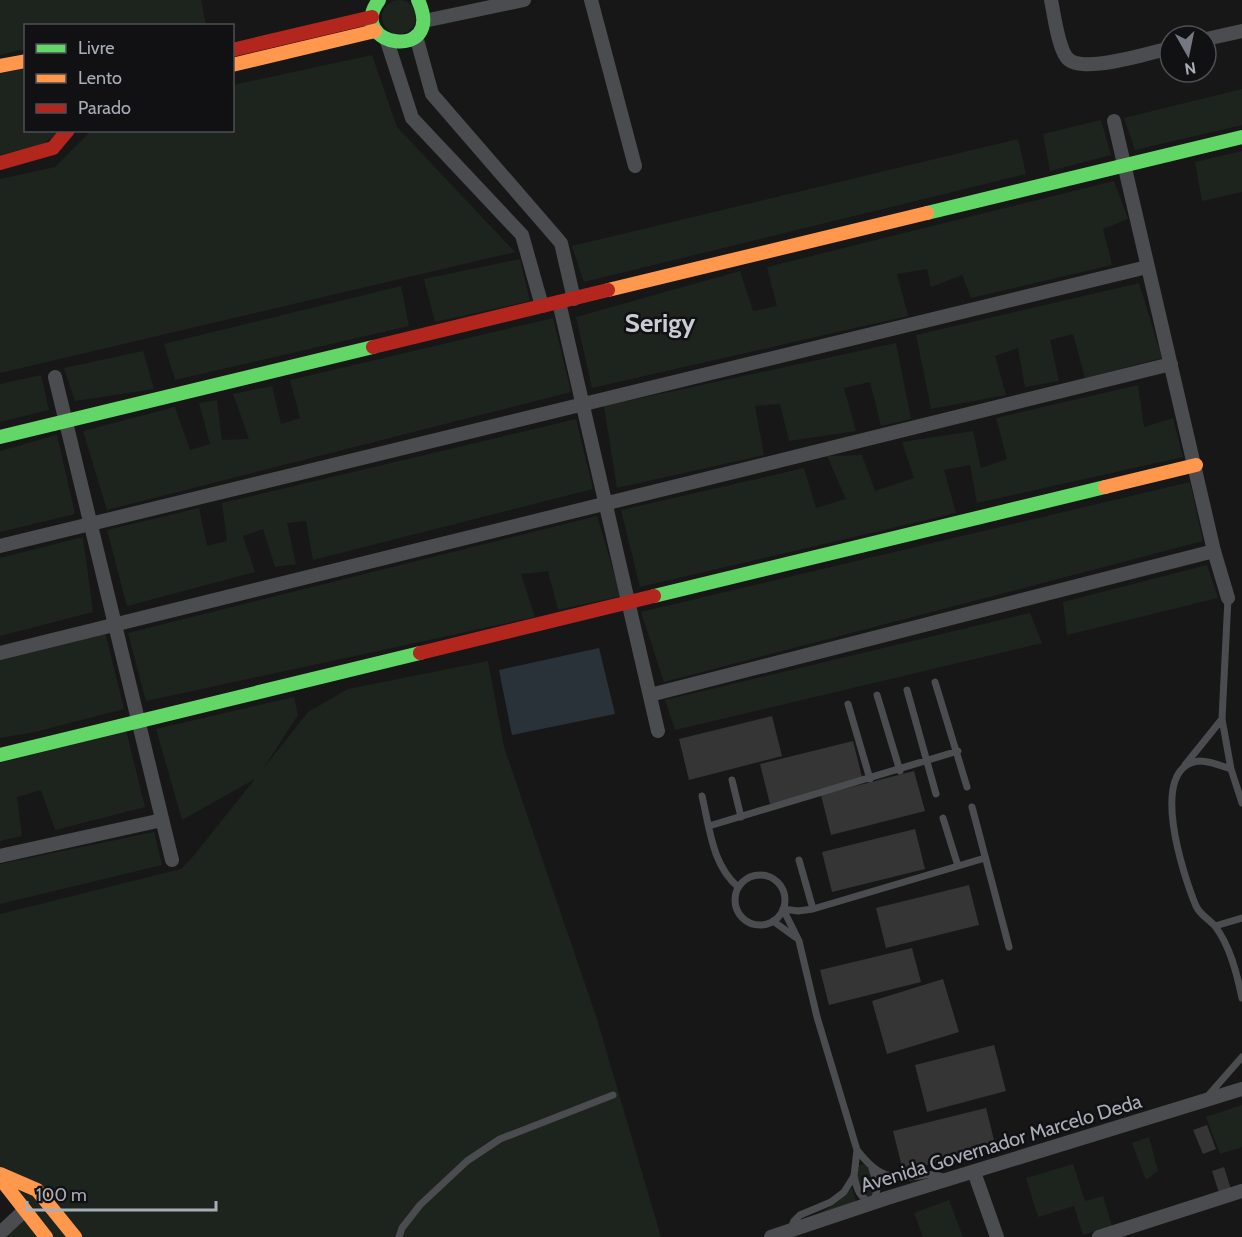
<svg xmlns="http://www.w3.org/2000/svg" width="1242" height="1237" font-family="Cabin,sans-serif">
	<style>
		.green { fill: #1d241e }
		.water { fill: #2a3239 }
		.building { fill: #353536 }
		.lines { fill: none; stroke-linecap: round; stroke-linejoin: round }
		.lane { stroke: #4b4c50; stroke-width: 7 }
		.street { stroke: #4b4c50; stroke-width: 14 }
		.fast { stroke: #63d668; stroke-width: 14 }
		.slow { stroke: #ff974d; stroke-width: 14 }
		.jam { stroke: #b3261e; stroke-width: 14 }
		.labels { text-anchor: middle; stroke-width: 5; stroke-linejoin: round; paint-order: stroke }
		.street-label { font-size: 20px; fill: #a8adb8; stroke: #111113 }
		.district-label { font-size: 26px; font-weight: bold; fill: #c9ccd4; stroke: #111113 }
	</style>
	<rect width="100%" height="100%" fill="#171717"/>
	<!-- green -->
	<path class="green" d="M382 17a17 17 0 1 1 34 0a17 17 0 1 1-34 0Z
		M0,0H201L206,25L26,26L25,49L0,55Z
		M372,55L397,127L515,252L0,373V179L55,167L91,131L232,130L233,85Z
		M25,69L26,130L60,131L42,145L0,155V73Z
		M1242,89V125L1135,150L1124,118Z
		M1101,120L1111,155L1050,171L1043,134Z
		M1018,139L1026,174L584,282L572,246Z
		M1242,151V192L1202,201L1195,162Z
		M1114,181L1128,219L1103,229L1112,265L971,298L962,275L931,287L927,269L897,274L908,316L592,388L576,317L740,271L753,311L777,306L767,267Z
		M520,259L530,301L435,322L424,279Z
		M1139,283L1162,358L1085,378L1073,334L1050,340L1059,381L1025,387L1018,348L995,356L1006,395L931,409L916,335Z
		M401,286L409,326L175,380L164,344Z
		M553,318L571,392L107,510L83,431L175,407L190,450L210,444L199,403L217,400L222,440L249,439L233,394L272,386L281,424L300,418L290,380Z
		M896,343L911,419L881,426L870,382L844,388L856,431L789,441L780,404L755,406L764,455L617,488L604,406Z
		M143,351L154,389L75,401L64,368Z
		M41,375L49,410L0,422V384Z
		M1138,385L1144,427L1173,418L1183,457L977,503L970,465L944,470L956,513L640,587L621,510L804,468L816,508L846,499L827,456L862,455L875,491L914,478L902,442L973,431L981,468L1007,459L996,418Z
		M576,419L593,489L313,560L306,521L287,523L296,564L275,567L263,529L243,536L255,572L127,606L107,530L199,508L207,546L227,541L222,503Z
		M57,435L75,514L0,532V451Z
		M1190,482L1203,541L664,682L641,612Z
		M597,516L621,596L558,610L548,571L521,574L535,617L146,701L128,633Z
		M83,537L93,612L0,636V558Z
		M1207,565L1218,598L1067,635L1063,602Z
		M1030,613L1042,643L675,730L665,700Z
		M105,632L124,709L35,732L0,738V659Z
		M488,661L504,747L597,1019L661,1237H0L24,1210L0,1178V914L181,869L191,859L255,779L182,820L156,729L294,697L298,715L263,769L308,712L348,689Z
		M126,730L145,807L55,830L41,790L17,797L22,836L0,841V763Z
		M154,832L162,865L0,904V864Z
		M1242,1105V1147L1220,1154L1206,1117Z
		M1149,1137L1158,1171L1146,1180L1132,1143Z
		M867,1163L878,1183L872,1203L857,1190L856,1166Z
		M1073,1164L1085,1201L1103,1196L1112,1226L1083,1235L1074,1206L1038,1217L1026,1178Z
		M852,1188L858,1208L810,1218L834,1205Z
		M949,1200L963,1237H923L914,1213Z"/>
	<!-- water -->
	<path class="water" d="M599,648L615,714L512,735L499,670Z"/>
	<!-- building -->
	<path class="building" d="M772,716L782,756L689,780L679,739Z
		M853,741L863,781L770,804L760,764Z
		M914,771L925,811L831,835L821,795Z
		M915,829L925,869L832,892L822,852Z
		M969,885L979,925L886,948L876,908Z
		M912,948L921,982L829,1005L820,970Z
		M943,979L959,1032L887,1054L872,1001Z
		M994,1045L1006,1091L927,1112L915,1065Z
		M986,1108L996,1148L903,1171L893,1131Z
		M1207,1125L1216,1149L1203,1154L1193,1130Z
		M1224,1167L1231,1189L1219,1193L1212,1171Z"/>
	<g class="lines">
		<!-- lane -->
		<path class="lane" d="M1228,598L1222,719L1231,769L1242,803
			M935,682L967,787
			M907,690L936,794
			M877,695L900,771
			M848,704L870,779
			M1185,765L1222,719
			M1231,769C1222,766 1210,761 1200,761C1146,765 1184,877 1196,906C1200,915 1209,919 1215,926C1230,946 1237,974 1242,998
			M732,780L741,817
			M702,796C710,830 712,864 738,887
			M972,807L1009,947
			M943,818L958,866
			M709,826L958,751
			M799,860L813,909
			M735 900a25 25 0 1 1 50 0a25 25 0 1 1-50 0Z
			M783,909L799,941L817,1017L857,1150L854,1176L844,1192L831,1202L800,1215L794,1221L790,1230
			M783,909L798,911L813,909L985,858
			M773,921L795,937
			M1215,926L1242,918
			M1206,1098L1242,1057
			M857,1150C871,1168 883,1179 908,1177C922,1177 931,1171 945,1178
			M854,1176C857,1190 859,1197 872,1203C880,1190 877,1182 872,1169
			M399,1237L402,1228L420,1205L467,1161L500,1139L613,1095"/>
		<!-- street -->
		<path class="street" d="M591,0L635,166
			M1051,0C1054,14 1058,47 1067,58C1082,75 1149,53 1170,48
			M424,21L524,0
			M416,36L432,94L561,243L574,299
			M1206,39L1242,31
			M387,41L412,118L522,235L542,306
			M1114,121L1214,551L1228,598
			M559,302L658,731
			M55,377L172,860
			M0,546L1147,267
			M0,653L1171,364
			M650,695L1214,551
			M0,856L162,820
			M974,1172L997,1237
			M0,1233L25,1210
			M771,1237L887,1198L1242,1089
			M1099,1237L1242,1191"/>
		<!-- fast -->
		<path class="fast" d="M379,0C344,47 447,63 418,0
			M927,213L1242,137
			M0,437L373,347
			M654,596L1105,487
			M0,755L420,653"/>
		<!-- slow -->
		<path class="slow" d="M232,65L375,31
			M0,66L26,61
			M608,290L927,213
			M1105,487L1196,465
			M0,1174L37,1190L75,1237
			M0,1178L46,1237"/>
		<!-- jam -->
		<path class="jam" d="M232,50L372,17
			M0,163L53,148L68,130
			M373,347L608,290
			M420,653L654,596"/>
	</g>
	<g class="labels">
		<!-- street labels -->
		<g class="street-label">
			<text transform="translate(1001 1143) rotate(-17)" y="7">Avenida Governador Marcelo Deda</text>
		</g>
		<!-- district labels -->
		<g class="district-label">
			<text x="660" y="332">Serigy</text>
		</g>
	</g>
	<!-- legend -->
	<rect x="24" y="24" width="210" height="108" fill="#111113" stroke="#4d4f55" stroke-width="1.5"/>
	<rect x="36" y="44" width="30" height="9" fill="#63d668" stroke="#4d4f55" stroke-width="1.5"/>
	<text x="78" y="54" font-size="18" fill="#a8adb8">Livre</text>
	<rect x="36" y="74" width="30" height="9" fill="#ff974d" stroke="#4d4f55" stroke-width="1.5"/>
	<text x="78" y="84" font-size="18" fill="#a8adb8">Lento</text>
	<rect x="36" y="104" width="30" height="9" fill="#b3261e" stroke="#4d4f55" stroke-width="1.5"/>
	<text x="78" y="114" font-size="18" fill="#a8adb8">Parado</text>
	<!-- north arrow -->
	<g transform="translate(1188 54) rotate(171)"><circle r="28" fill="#111113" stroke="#4d4f55" stroke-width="1.5"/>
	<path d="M0-4.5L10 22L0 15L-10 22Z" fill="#757880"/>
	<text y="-9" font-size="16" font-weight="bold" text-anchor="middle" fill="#a8adb8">N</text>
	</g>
	<!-- scale -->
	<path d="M27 1201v9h189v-9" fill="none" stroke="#a8adb8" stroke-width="3"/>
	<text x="36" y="1201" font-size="18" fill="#a8adb8" stroke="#111113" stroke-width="4.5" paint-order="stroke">100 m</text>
</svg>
